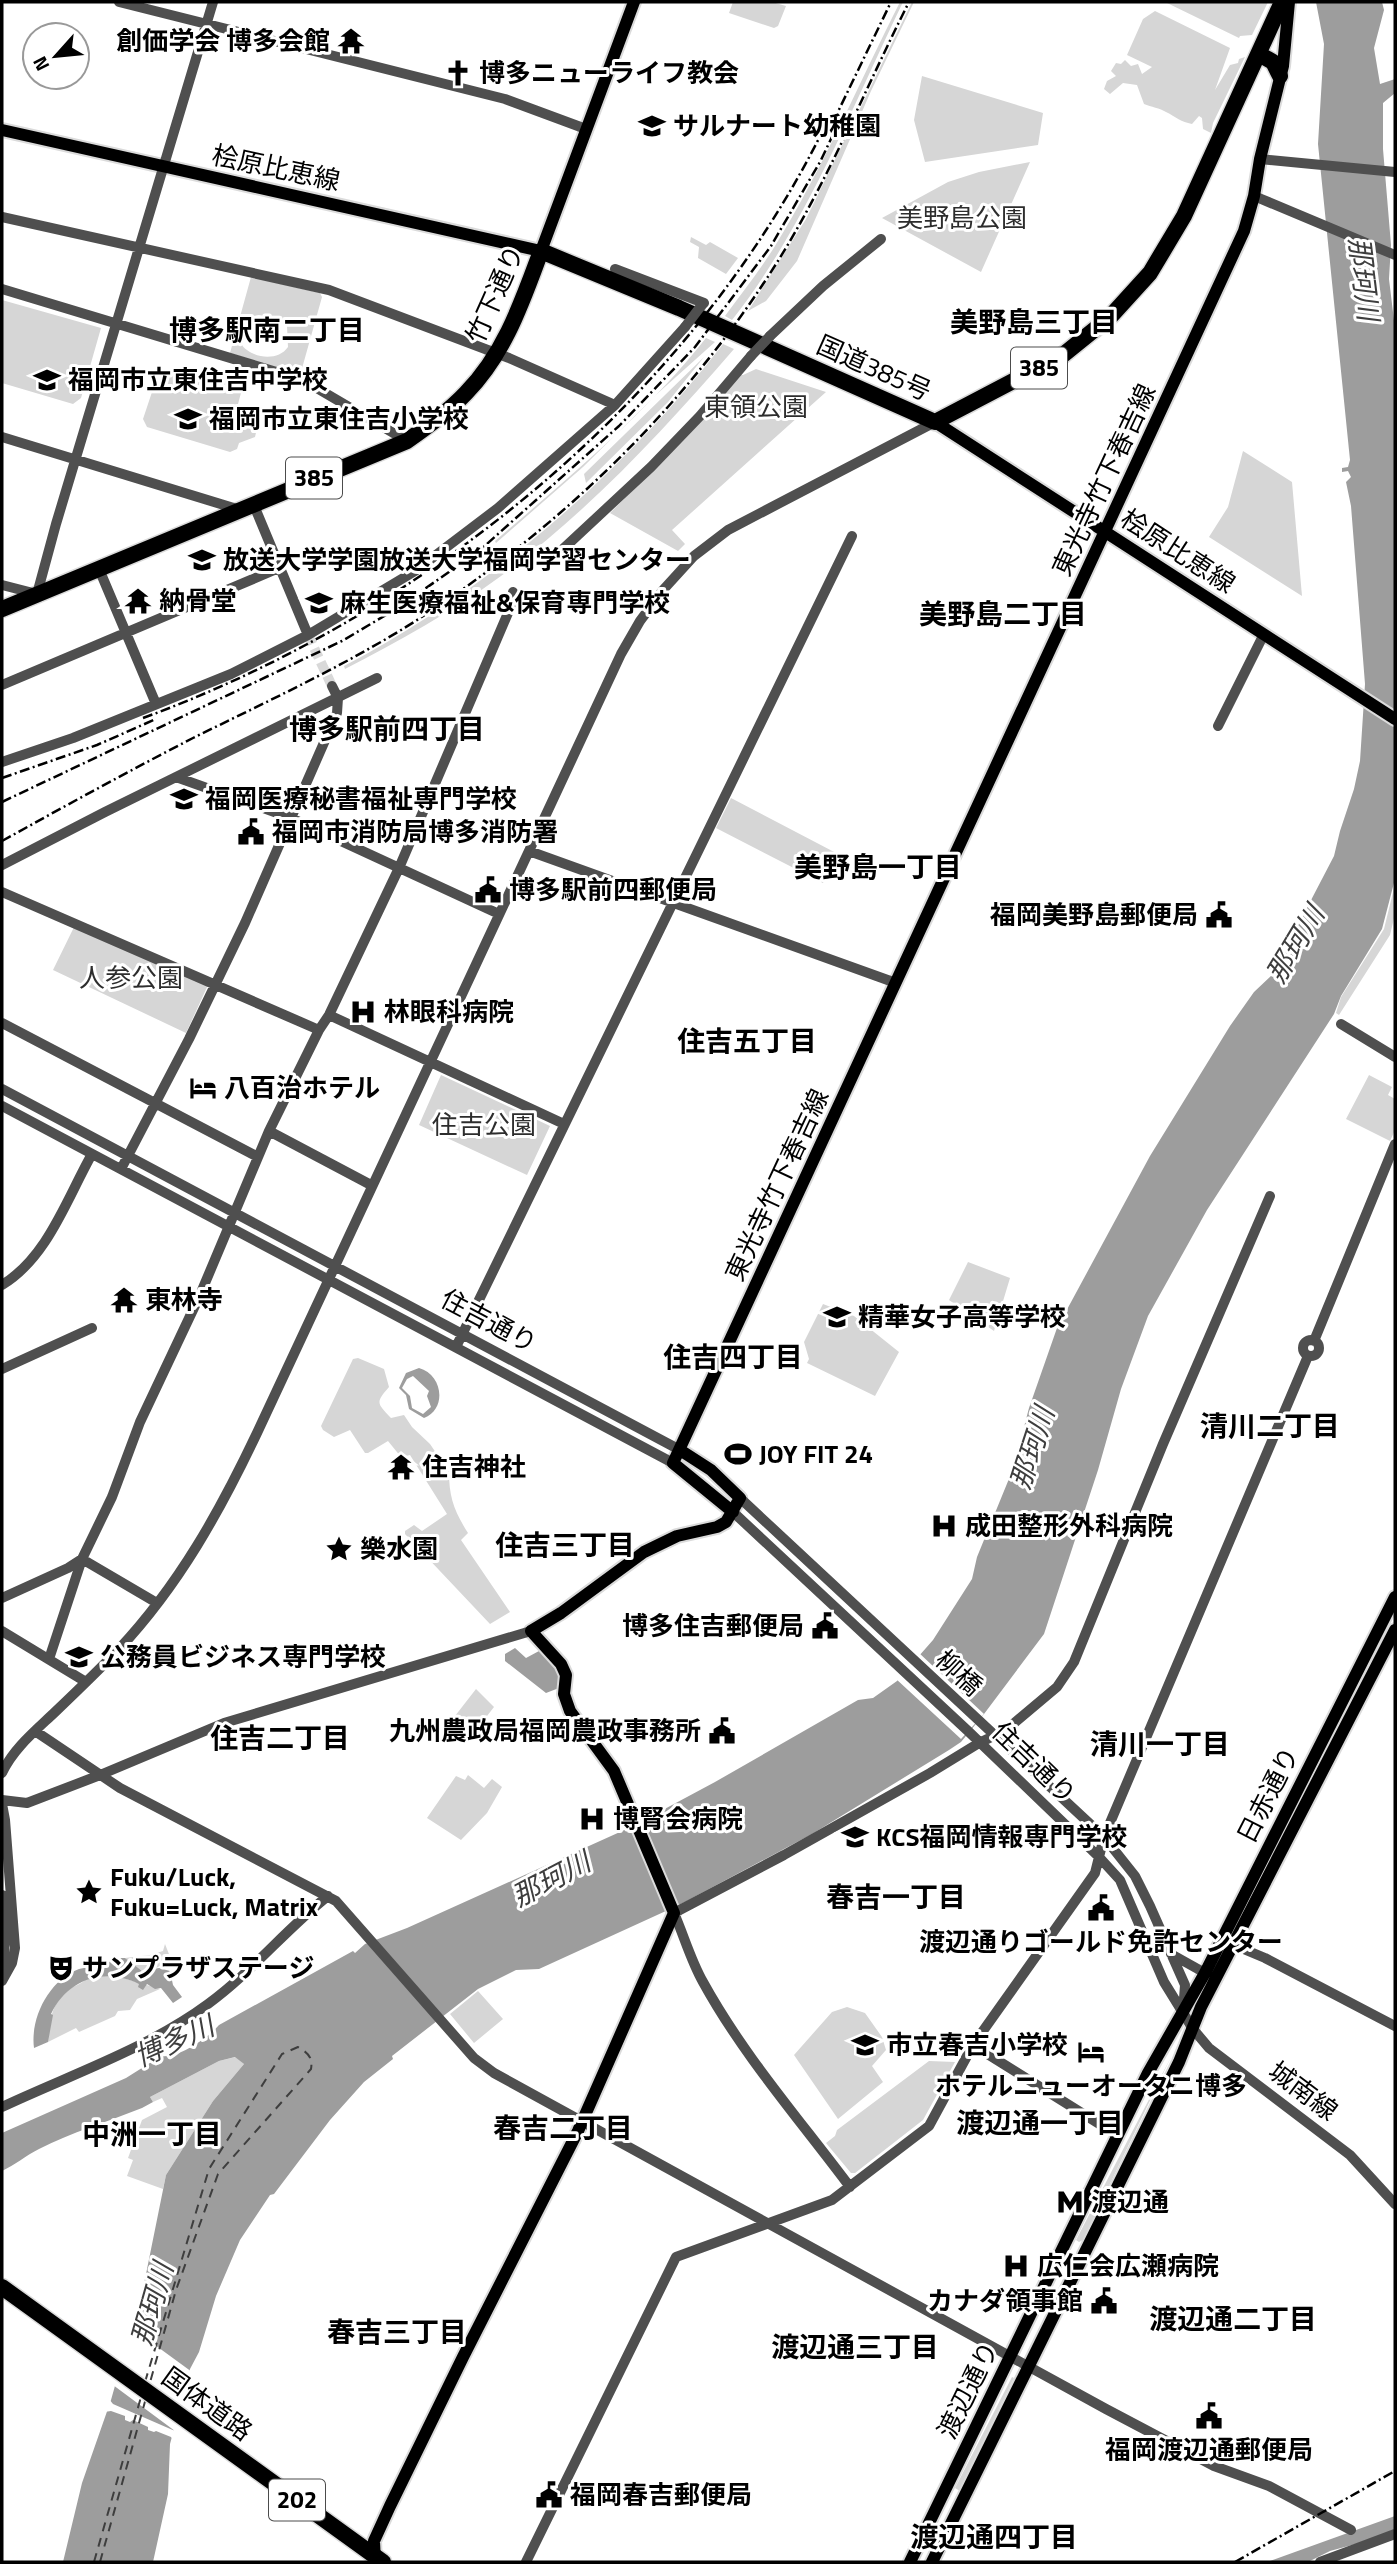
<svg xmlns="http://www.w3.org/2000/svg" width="1397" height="2564" font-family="'Titillium Web','Noto Sans JP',sans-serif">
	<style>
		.green { fill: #d6d6d6; fill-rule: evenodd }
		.water { fill: #9d9d9d; fill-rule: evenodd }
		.pier { fill: #fff }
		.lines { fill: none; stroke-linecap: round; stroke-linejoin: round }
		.ferry { stroke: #3e3e3e; stroke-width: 2; stroke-dasharray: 9 7; stroke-linecap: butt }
		.minor-tunnel { stroke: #d9d9d9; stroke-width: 10; stroke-dasharray: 10 5; stroke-linecap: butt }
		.major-casing { stroke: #dbdbdb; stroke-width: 16 }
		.highway-casing { stroke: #dbdbdb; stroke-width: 19 }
		.minor { stroke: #4f4f4f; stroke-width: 10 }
		.major { stroke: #000; stroke-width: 12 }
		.highway { stroke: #000; stroke-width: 16 }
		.rail { stroke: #000; stroke-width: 2.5; stroke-dasharray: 10 3.5 2 3.5; stroke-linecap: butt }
		.minor-bridge { stroke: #4f4f4f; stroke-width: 10 }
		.labels { text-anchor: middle; stroke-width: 6; stroke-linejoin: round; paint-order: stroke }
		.shield { fill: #fff; stroke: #4c4c4c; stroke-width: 2 }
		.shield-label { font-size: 24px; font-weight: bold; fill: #000 }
		.poi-label { font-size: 26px; font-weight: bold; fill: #000; stroke: #fff; text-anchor: start }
		.street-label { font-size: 26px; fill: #000; stroke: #fff }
		.park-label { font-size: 26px; fill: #2d2d2d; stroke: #fff }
		.water-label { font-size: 28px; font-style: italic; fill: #3e3e3e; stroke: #fff }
		.neighbourhood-label { font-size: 28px; font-weight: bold; fill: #000; stroke: #fff }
	</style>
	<rect width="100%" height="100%" fill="#fff"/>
	<!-- green -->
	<path class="green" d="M733,2H772L786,6L778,26L774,28L729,13Z
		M900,2H903C851,109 806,226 732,320L725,316C742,293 760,270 775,246C823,168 859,83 900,2Z
		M912,2H914L871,91L797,261L766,301L748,311L806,219Z
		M1165,2H1268L1252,35L1240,36L1239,38Z
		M1155,11L1230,48L1215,90L1230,65L1238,63L1239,59L1245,57L1213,123L1211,133L1203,129L1202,118L1199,116L1192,124C1181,122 1176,117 1166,112C1160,108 1151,107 1144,104L1137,85L1123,83L1110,94L1104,89L1107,81L1116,76L1111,71L1116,63L1121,64L1125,60L1131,66L1138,64L1142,74L1152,67L1127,55L1143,19Z
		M922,76L1043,113L1038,145L925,162L914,120Z
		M1030,162L981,272L882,218L948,182L979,172Z
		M691,237L706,245L710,242L738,258L726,274L698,258L699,247L690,242Z
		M251,277L320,293L322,297L301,372L298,374L230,353ZM259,315L279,320L287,326L288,347C279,360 259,359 247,350C231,339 245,317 259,315Z
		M2,300L101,328L81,398L73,404L2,383Z
		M706,338L715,342L657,394L583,467L496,543L495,541C568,478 646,414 706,338Z
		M723,344L734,349C663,431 589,511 501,576C452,612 399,641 345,669L344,666C489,590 623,473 723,344Z
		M704,357L668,402L586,483L584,474Z
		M207,366L245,378L238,404L261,411L255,437L239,443L237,449L230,452L147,427L143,419L155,383L171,373L195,375Z
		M756,369L826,392L672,530L685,544L678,551L610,513L679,444L738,375H743Z
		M1243,451L1292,482L1302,596L1209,537L1228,507Z
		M731,798L838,854L823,883L716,828Z
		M1395,884V914L1390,935L1339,1015L1336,1013L1341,997L1384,929Z
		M76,923L208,985L186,1033L53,970Z
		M441,1075L550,1126L527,1175L419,1125Z
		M1369,1075L1392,1087L1388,1095L1395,1099V1130L1390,1141L1346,1119Z
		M968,1262L1010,1278L994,1331L949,1300Z
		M823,1304L854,1316L899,1352L875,1396L807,1363L809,1359L804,1342Z
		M358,1358L384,1369L389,1387C375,1403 377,1403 391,1418L404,1415L412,1427L430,1444L449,1472C449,1497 454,1511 468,1533L461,1540L510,1612L490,1624L405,1534V1531L414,1525L422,1531L447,1514L410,1455L401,1457L388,1441L368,1453H365L350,1430L334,1437L323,1430L321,1426L353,1359Z
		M476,1689L494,1707L473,1734L457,1722L455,1716Z
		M468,1775L484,1788L492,1779L502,1787L487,1813L461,1840L427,1818L456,1776L465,1780Z
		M165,1944L174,1967C162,1956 157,1974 144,1971C137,1970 130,1962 125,1958L150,1955L163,1951Z
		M110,1974L160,1989L137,1999L130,2010L118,2011L115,2016L79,2032L76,2028L48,2042C49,2022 51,2004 68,1990C74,1985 81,1985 86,1979Z
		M478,1991L503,2019L474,2043L450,2014Z
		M847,2007L865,2013L882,2037L886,2050L872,2066L883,2082L838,2119L794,2055L832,2012Z
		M236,2057L244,2064L213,2101L166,2175L163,2189L127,2176L133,2160L128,2158L142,2120L167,2107L162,2098L153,2102L150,2097L219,2061Z
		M1171,2057L1083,2240L1079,2242L1076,2240Z
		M929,2061L955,2062L923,2120L855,2173H851L826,2143L835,2136L837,2130Z
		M1012,2377L1014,2378L960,2491L955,2488Z"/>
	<!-- water -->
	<path class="water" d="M1316,2H1382L1384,10L1374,48L1380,84L1395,79V93L1383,103V149L1391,245L1389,279L1395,329V879L1382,929L1341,996L1334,1014L1207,1210L1148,1316L1121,1389L1098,1470L1044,1634L984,1714L961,1742L949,1750L812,1834L679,1905L539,1969L516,1970L478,1989L392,2056L393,2059L364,2082L330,2120L274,2194L270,2195L240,2240L216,2296L199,2352L190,2369L170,2444L168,2494L153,2562H63L82,2483L111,2400L145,2279L166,2175L213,2101L244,2064L235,2057L219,2061L150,2097L153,2102L142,2108C107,2122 72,2132 39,2149C25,2156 15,2165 2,2171V2133L126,2078L161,2056C178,2059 209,2037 219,2025L353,1951L355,1953L365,1944L407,1928L631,1827L715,1782L858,1700L873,1698L897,1681L933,1640L972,1579L977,1557L1013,1469L1029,1408L1057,1328L1150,1156L1230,1026L1254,992L1272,975L1334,856L1340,831L1354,789L1360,761L1365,684L1351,506L1346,482L1351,477L1348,471L1342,472V468L1348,467L1350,460L1318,144L1324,44Z
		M419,1368C442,1374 448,1408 424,1418L409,1409L406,1395L399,1388L406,1373ZM413,1376L429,1391L427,1396L431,1407L423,1414L412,1408L410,1396L402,1388L407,1379Z
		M515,1648L526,1658L539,1651C555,1658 562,1672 559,1688L546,1693L505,1661V1654Z
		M112,1958H125L142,1971L159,1968L170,1971L173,1985L182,1997L173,2003L161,1988L155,1989L147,1984L143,1990L138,1987L139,1984C104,1967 68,1979 51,2014L53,2015L48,2042L34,2048C30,2018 49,1980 79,1969C85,1967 94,1968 100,1967Z
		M1395,2516V2529L1374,2539L1330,2551L1308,2562H1267Z"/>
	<!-- pier -->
	<path class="pier" d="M918,1652L984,1714L961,1739L895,1678Z
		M129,2326L192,2372L173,2440L171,2437L156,2431L154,2432L148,2430V2427L133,2420L130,2422L125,2420V2416L111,2411L104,2412L109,2399L113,2404L175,2431L113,2385Z"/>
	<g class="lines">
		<!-- ferry -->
		<path class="ferry" d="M145,2382L209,2169L282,2054L298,2047C308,2053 313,2057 311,2069L218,2174L176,2290L149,2386
			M94,2562L141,2397
			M100,2562L146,2398"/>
		<!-- minor-tunnel -->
		<path class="minor-tunnel" d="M308,635L332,686"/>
		<!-- major casing -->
		<g class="major-casing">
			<path id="major" d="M2,130L541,251L634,2
				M935,422L1395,719
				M733,1512L673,1463L1244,231L1254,196L1260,159L1283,66L1289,2
				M375,2562L374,2541L390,2506L463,2357L578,2131L674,1913L614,1771L570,1711L564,1694L566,1675L561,1664L531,1631L561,1613L644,1552L677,1536L717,1527L726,1522L740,1498L711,1470L680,1450
				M910,2562L1148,2073L1205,1973L1395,1597
				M932,2562L1179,2062L1201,2007L1395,1630"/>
		</g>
		<!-- highway casing -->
		<g class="highway-casing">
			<path id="highway" d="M1259,54L1273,62L1280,76
				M2,609L407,441C428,426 449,411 466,393C505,353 522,302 541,251L679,308L935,422L1063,355L1110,317L1150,273L1184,216L1282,2
				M2,2287L383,2562"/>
		</g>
		<!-- minor -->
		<path class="minor" d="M119,2L505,99L586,129
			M1260,159L1395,172
			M1254,196L1395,255
			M2,217L329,290L509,358L615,405
			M615,269L704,303L701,306
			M2,289L303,380L407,441
			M770,336L823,286L881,239
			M2,437L237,509
			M253,503L308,635
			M549,562L651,467L700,416L751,356
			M99,569L156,704
			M2,585L37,594L56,524L213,2
			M2,685L279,568
			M1218,726L1264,634
			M2,762L73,738L231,674L308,635L415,571L498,508L615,405L685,327
			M176,777L291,818L499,914
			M529,851L896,983
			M2,865L105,812L377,678
			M2,892L319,1030
			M329,1015L564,1124
			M2,1023L258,1157
			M1341,1024L1395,1057
			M2,1089L680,1450
			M2,1106L673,1463
			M269,1131L371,1185
			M121,1169L189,1039L245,923L337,713L338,698L332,686
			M2,1285C48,1257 67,1198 92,1154
			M1303 1348a8 8 0 1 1 16 0a8 8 0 1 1-16 0Z
			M1314,1341L1395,1144
			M456,1347L852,536
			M2,1369L92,1328
			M740,1498L1104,1837L1135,1876L1150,1906L1185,1985L1183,2012
			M733,1512L968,1731L1099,1857L1120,1880L1164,1982L1193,2029L1209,2048L1350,2155L1395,2204
			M2,1598L68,1568L82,1559L157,1603
			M2,1631L86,1682
			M49,1659L82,1559L112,1497L140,1422L200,1295L269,1131L319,1030L329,1015L399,868L511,606L513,592
			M35,1731L120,1788L336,1901L474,2058L494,2073L1106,2409L1214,2466L1269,2486L1351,2530
			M2,1773C13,1749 35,1731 54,1713C76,1692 98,1671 119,1649C179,1585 220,1511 257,1433L621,654L640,621L663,590L694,556L728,530L935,422
			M2,1800L27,1803L100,1775L224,1723L531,1631
			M2,1804L5,1820L15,1948L12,1963L2,1981
			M2,1895L6,1931L2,1974
			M1234,1945L1265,1958L1395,2026
			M1171,1954L1205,1973
			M973,2045L1117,2135
			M2,2107C70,2075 147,2049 208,2004C252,1972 286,1929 328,1896
			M850,2187C800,2120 743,2055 703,1982C691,1961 684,1936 674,1913L784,1855L930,1773L979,1743L1006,1730L1057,1687L1074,1662L1163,1444L1270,1196
			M526,2562L676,2257L832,2200L929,2126L973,2045L1095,1873L1104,1837L1308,1356
			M1320,2562L1395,2534"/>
		<!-- major -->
		<use href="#major" class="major"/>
		<!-- highway -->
		<use href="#highway" class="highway"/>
		<!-- rail -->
		<path class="rail" d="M833,122L891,2
			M143,718C427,614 696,395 828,120
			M2,778L97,745L156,719
			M2,802L342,641L396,609L479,551L619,426L695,347L771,246L820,162L842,116
			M2,841C65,806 129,771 193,738C268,701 344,666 414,622C553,533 679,414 769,275C825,189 863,93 909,2
			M1235,2562L1395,2471"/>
		<!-- minor-bridge -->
		<path class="minor-bridge" d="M685,327L701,306
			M751,356L770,336"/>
	</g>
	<!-- icons -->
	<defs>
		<g id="temple-bare" transform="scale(2.1)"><path d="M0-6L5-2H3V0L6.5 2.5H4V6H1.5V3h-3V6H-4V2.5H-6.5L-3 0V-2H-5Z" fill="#000" stroke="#fff" stroke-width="2.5" paint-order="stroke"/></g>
		<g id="church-bare" transform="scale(2.1)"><path d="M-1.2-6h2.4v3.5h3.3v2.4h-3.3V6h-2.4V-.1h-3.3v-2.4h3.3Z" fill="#000" stroke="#fff" stroke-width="2.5" paint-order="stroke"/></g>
		<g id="school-bare" transform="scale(2.1)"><path d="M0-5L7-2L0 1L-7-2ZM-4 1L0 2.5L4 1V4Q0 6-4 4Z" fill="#000" stroke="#fff" stroke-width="2.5" paint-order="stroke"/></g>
		<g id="university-bare" transform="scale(2.1)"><path d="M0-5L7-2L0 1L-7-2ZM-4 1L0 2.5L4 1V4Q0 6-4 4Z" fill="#000" stroke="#fff" stroke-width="2.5" paint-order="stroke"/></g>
		<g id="civic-bare" transform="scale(2.1)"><path d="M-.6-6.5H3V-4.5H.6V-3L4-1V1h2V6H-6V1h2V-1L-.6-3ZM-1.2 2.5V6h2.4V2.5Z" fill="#000" stroke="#fff" stroke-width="2.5" paint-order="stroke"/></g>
		<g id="hospital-bare" transform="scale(2.1)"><path d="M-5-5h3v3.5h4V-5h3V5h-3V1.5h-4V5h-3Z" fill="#000" stroke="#fff" stroke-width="2.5" paint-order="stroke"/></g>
		<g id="hotel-bare" transform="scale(2.1)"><path d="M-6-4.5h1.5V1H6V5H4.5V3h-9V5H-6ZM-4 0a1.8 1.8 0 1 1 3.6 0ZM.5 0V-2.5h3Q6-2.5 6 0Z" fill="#000" stroke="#fff" stroke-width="2.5" paint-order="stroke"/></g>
		<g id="stadium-bare" transform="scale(2.1)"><path d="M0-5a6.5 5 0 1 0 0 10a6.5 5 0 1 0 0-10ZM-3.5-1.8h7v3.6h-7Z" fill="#000" stroke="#fff" stroke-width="2.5" paint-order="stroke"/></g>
		<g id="sight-bare" transform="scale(2.1)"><path d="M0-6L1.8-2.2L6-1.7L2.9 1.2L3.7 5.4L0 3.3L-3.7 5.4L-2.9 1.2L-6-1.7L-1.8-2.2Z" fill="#000" stroke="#fff" stroke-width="2.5" paint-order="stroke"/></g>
		<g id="theatre-bare" transform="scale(2.1)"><path d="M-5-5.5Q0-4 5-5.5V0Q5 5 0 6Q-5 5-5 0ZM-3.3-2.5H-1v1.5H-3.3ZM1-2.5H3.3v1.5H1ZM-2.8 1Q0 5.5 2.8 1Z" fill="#000" stroke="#fff" stroke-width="2.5" paint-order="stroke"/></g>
		<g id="metro-bare" transform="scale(2.1)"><path d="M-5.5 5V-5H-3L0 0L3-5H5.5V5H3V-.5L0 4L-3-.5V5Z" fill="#000" stroke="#fff" stroke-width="2.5" paint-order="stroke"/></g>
	</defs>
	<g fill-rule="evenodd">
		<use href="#temple-bare" x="351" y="41"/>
		<use href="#church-bare" x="458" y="73"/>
		<use href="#school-bare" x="652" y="126"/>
		<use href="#school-bare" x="47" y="380"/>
		<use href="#school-bare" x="188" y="419"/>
		<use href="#university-bare" x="202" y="560"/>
		<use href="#temple-bare" x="138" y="601"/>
		<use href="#university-bare" x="319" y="603"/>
		<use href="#university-bare" x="184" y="799"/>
		<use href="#civic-bare" x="251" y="832"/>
		<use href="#civic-bare" x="488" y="890"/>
		<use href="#civic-bare" x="1219" y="915"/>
		<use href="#hospital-bare" x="363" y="1012"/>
		<use href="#hotel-bare" x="203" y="1088"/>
		<use href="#temple-bare" x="124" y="1300"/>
		<use href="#school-bare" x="837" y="1317"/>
		<use href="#stadium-bare" x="738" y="1454"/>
		<use href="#temple-bare" x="401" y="1467"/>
		<use href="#hospital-bare" x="944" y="1526"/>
		<use href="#sight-bare" x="339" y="1549"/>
		<use href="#civic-bare" x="825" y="1626"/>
		<use href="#university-bare" x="79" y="1657"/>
		<use href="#civic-bare" x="722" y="1731"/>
		<use href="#hospital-bare" x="592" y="1819"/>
		<use href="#university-bare" x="855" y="1837"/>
		<use href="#sight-bare" x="89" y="1892"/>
		<use href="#civic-bare" x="1101" y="1908"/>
		<use href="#theatre-bare" x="61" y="1968"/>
		<use href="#school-bare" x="865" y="2045"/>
		<use href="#hotel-bare" x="1091" y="2052"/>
		<use href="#metro-bare" x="1070" y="2202"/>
		<use href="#hospital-bare" x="1016" y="2266"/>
		<use href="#civic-bare" x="1104" y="2301"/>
		<use href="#civic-bare" x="1209" y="2416"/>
		<use href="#civic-bare" x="549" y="2495"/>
	</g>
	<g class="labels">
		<!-- shield labels -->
		<g class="shield">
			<rect x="1011" y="347.5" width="56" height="41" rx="5"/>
			<rect x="286" y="457.5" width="56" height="41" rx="5"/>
			<rect x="269" y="2479.5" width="56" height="41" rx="5"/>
		</g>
		<g class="shield-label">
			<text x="1039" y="376">385</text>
			<text x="314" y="486">385</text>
			<text x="297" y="2508">202</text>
		</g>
		<!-- poi labels -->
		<g class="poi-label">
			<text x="330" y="50" text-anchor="end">創価学会 博多会館</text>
			<text x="479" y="82">博多ニューライフ教会</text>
			<text x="673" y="135">サルナート幼稚園</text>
			<text x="68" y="389">福岡市立東住吉中学校</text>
			<text x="209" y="428">福岡市立東住吉小学校</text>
			<text x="223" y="569">放送大学学園放送大学福岡学習センター</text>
			<text x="159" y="610">納骨堂</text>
			<text x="340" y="612">麻生医療福祉&amp;保育専門学校</text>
			<text x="205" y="808">福岡医療秘書福祉専門学校</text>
			<text x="272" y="841">福岡市消防局博多消防署</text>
			<text x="509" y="899">博多駅前四郵便局</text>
			<text x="1198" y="924" text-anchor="end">福岡美野島郵便局</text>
			<text x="384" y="1021">林眼科病院</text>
			<text x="224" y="1097">八百治ホテル</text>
			<text x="145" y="1309">東林寺</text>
			<text x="858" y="1326">精華女子高等学校</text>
			<text x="759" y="1463">JOY FIT 24</text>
			<text x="422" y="1476">住吉神社</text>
			<text x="965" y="1535">成田整形外科病院</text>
			<text x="360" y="1558">樂水園</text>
			<text x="804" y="1635" text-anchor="end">博多住吉郵便局</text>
			<text x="100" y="1666">公務員ビジネス専門学校</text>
			<text x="701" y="1740" text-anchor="end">九州農政局福岡農政事務所</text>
			<text x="613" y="1828">博腎会病院</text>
			<text x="876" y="1846">KCS福岡情報専門学校</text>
			<text x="110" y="1886">Fuku/Luck,<tspan x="110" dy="30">Fuku=Luck, Matrix</tspan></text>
			<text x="1101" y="1951" text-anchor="middle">渡辺通りゴールド免許センター</text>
			<text x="82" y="1977">サンプラザステージ</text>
			<text x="886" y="2054">市立春吉小学校</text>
			<text x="1091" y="2095" text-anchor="middle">ホテルニューオータニ博多</text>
			<text x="1091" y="2211">渡辺通</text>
			<text x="1037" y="2275">広仁会広瀬病院</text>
			<text x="1083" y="2310" text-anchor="end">カナダ領事館</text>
			<text x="1209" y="2459" text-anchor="middle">福岡渡辺通郵便局</text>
			<text x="570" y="2504">福岡春吉郵便局</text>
		</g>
		<!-- street labels -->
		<g class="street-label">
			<text transform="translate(276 168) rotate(12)" y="9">桧原比恵線</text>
			<text transform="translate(495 294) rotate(-66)" y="9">竹下通り</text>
			<text transform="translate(874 368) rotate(24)" y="9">国道385号</text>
			<text transform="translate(1104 480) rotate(-65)" y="9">東光寺竹下春吉線</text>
			<text transform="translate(1178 551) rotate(33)" y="9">桧原比恵線</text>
			<text transform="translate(777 1185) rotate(-65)" y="9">東光寺竹下春吉線</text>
			<text transform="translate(489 1321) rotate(28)" y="9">住吉通り</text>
			<text transform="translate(959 1673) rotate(43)" y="9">柳橋</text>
			<text transform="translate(1034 1763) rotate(44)" y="9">住吉通り</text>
			<text transform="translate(1268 1795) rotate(-63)" y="9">日赤通り</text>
			<text transform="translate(1303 2091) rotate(37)" y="9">城南線</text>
			<text transform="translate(968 2390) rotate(-64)" y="9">渡辺通り</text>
			<text transform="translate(207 2404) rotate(36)" y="9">国体道路</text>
		</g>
		<!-- park labels -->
		<g class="park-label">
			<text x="962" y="227">美野島公園</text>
			<text x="756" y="416">東領公園</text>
			<text x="131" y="987">人参公園</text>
			<text x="484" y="1134">住吉公園</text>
		</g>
		<!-- water labels -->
		<g class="water-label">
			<text transform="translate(1364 279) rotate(83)" y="10">那珂川</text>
			<text transform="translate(1295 944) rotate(-59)" y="10">那珂川</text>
			<text transform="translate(1032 1448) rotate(-72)" y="10">那珂川</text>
			<text transform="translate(551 1879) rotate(-28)" y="10">那珂川</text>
			<text transform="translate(174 2041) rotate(-24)" y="10">博多川</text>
			<text transform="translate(152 2304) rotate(-74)" y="10">那珂川</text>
		</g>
		<!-- neighbourhood labels -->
		<g class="neighbourhood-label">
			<text x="1034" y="332">美野島三丁目</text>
			<text x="267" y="340">博多駅南二丁目</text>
			<text x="1003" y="624">美野島二丁目</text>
			<text x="387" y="739">博多駅前四丁目</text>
			<text x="878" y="877">美野島一丁目</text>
			<text x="747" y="1051">住吉五丁目</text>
			<text x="733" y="1367">住吉四丁目</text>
			<text x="1270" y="1436">清川二丁目</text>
			<text x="565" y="1555">住吉三丁目</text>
			<text x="280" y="1748">住吉二丁目</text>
			<text x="1160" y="1754">清川一丁目</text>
			<text x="896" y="1907">春吉一丁目</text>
			<text x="1040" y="2133">渡辺通一丁目</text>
			<text x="563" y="2138">春吉二丁目</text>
			<text x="152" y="2144">中洲一丁目</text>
			<text x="1233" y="2329">渡辺通二丁目</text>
			<text x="397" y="2342">春吉三丁目</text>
			<text x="855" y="2357">渡辺通三丁目</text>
			<text x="994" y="2547">渡辺通四丁目</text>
		</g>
	</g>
	<!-- border -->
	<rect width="1397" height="2564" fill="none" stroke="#000000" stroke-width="7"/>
	<!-- north arrow -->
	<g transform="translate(56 56) rotate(243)"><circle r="33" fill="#ffffff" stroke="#999999" stroke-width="2"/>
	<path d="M0-5L12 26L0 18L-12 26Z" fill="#000000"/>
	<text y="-10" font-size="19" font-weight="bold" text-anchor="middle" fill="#000000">N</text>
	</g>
</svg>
